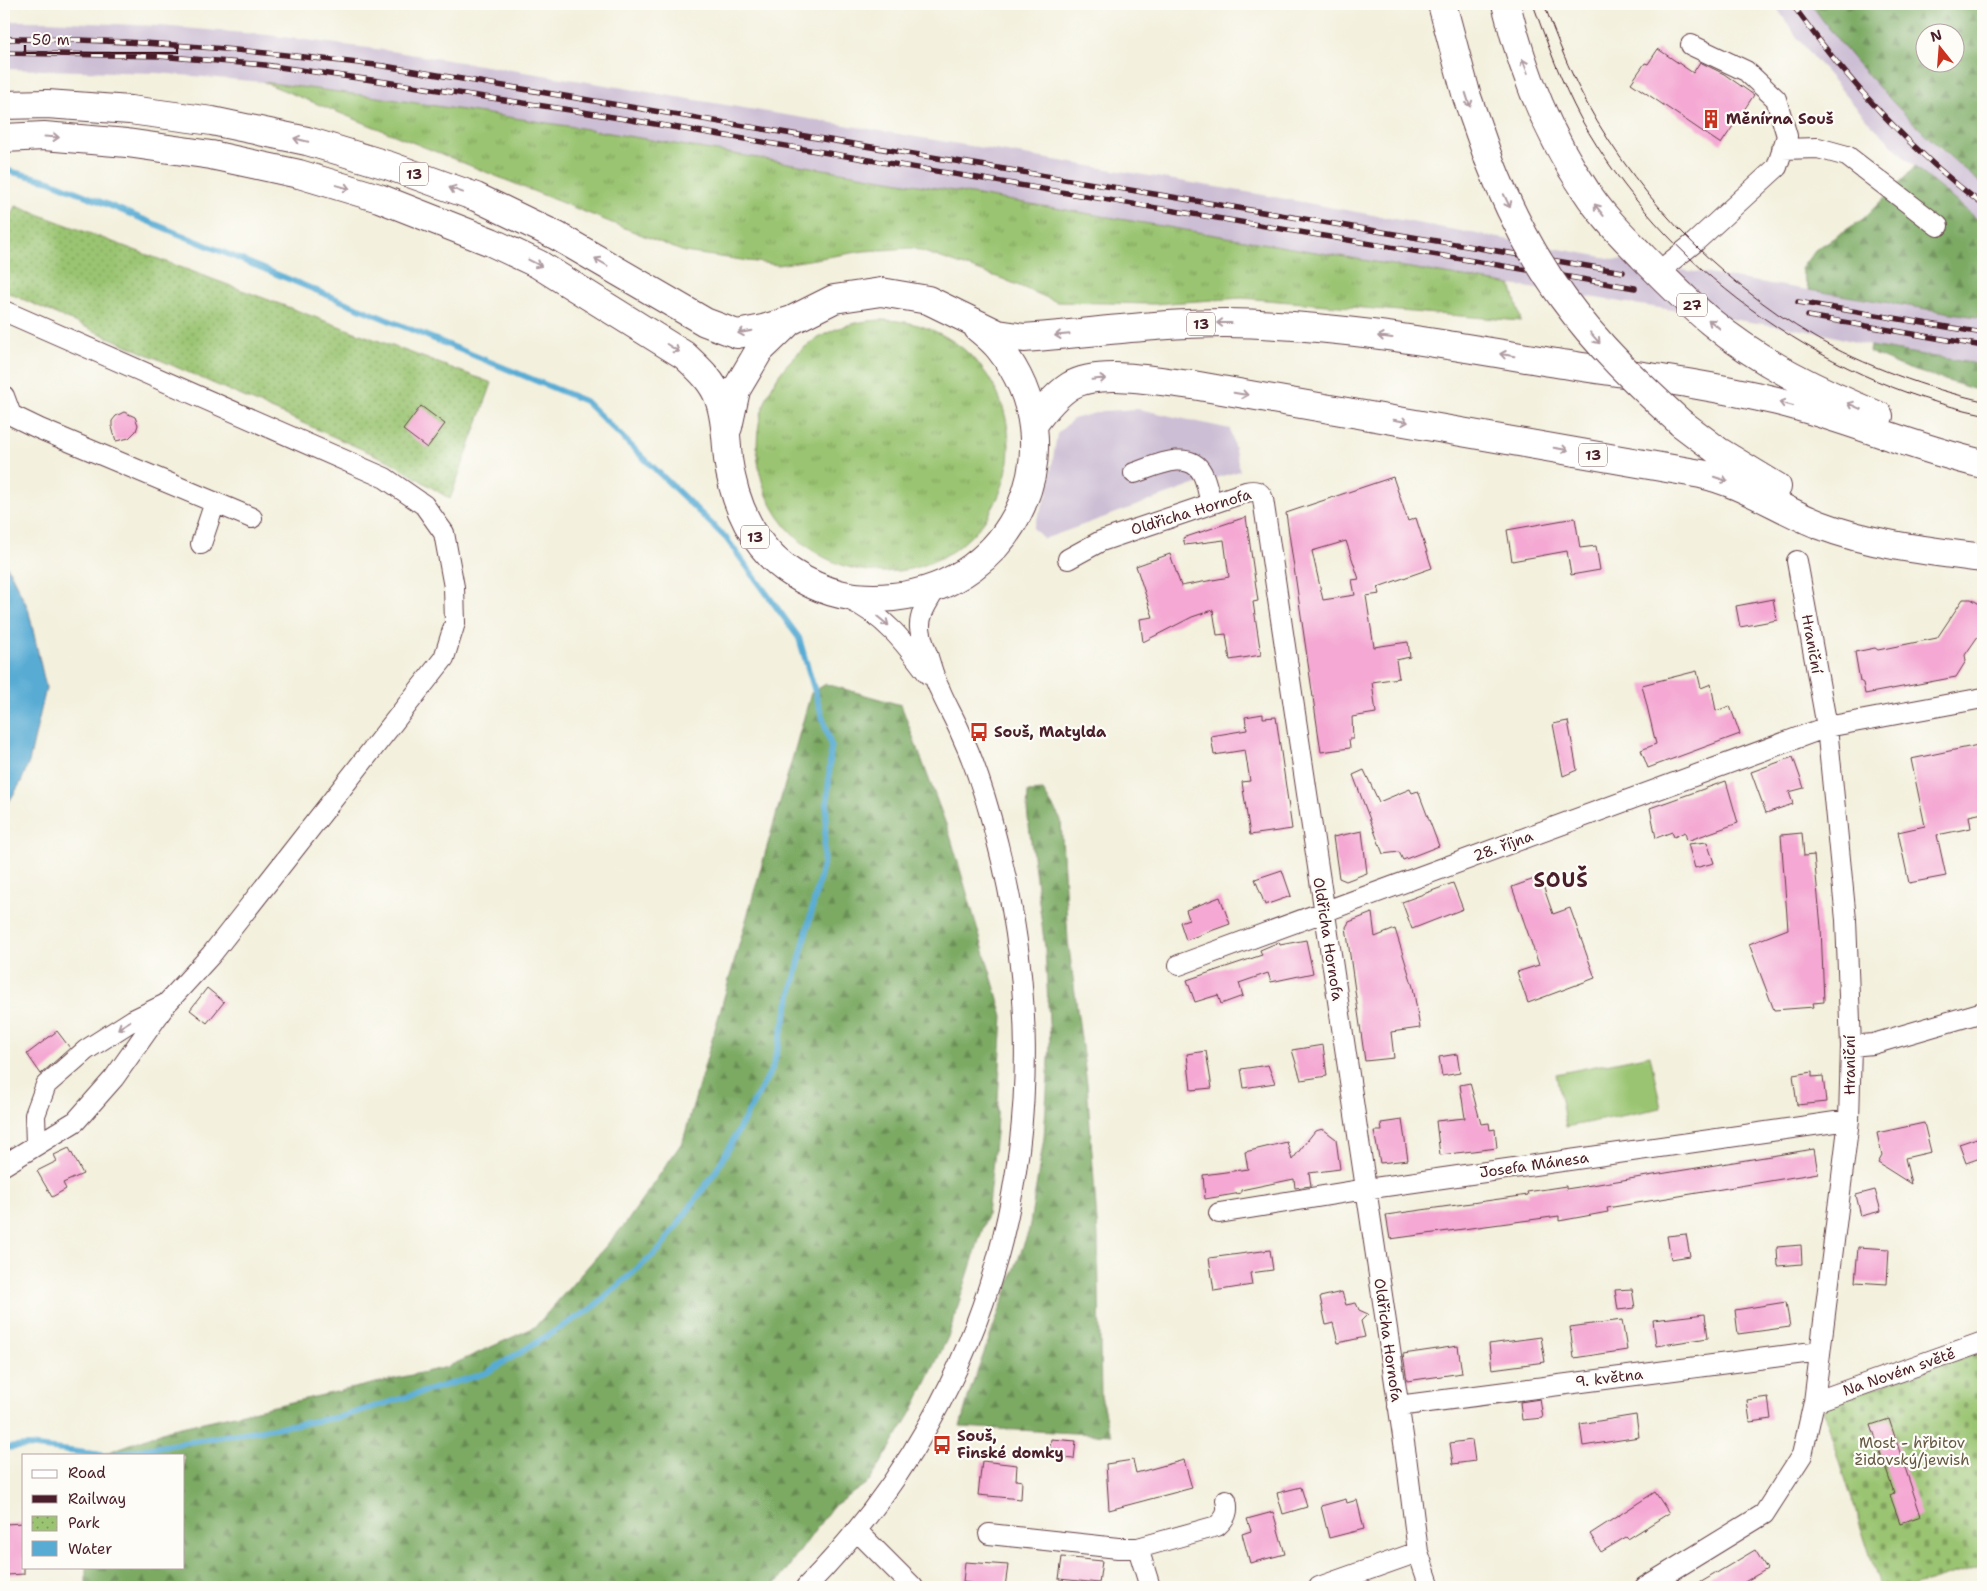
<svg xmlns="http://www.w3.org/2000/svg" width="1987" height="1591" font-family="'Shantell Sans',sans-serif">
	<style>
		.industrial { fill: #ccbed4 }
		.grass { fill: url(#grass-tufts); stroke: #72724e }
		.forest { fill: url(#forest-firs); stroke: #626447; fill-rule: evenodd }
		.cemetery { fill: url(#cemetery-stones); stroke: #72724e }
		.park { fill: url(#park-dots); stroke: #72724e }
		.pitch { fill: #9ac471; stroke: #72724e }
		.water { fill: #58acd4; stroke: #516680 }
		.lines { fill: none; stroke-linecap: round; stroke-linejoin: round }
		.stream { stroke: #58acd4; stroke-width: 6 }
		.building { fill: #f4a8d3; fill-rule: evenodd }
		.minor-casing { stroke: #633e46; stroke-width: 22 }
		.highway-casing { stroke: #633e46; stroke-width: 30 }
		.minor { stroke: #fff; stroke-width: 20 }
		.highway { stroke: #fff; stroke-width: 28 }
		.tram { stroke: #4a1f2b; stroke-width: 1 }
		.rail-casing { stroke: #4a1f2b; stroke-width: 5.5 }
		.rail { stroke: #fdfcf7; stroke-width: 4; stroke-dasharray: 11; stroke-linecap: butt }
		.highway-bridge-casing { stroke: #633e46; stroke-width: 30; stroke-linecap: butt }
		.highway-bridge { stroke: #fff; stroke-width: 28 }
		.oneway { stroke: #ae9aa0 }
		.labels { text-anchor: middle; stroke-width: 4.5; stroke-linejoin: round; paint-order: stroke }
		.shield { fill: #fdfcf7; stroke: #806168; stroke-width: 1 }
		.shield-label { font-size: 14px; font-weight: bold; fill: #4a1f2b }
		.poi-label { font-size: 15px; font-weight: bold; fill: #4a1f2b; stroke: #fdfcf7; text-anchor: start }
		.street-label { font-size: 15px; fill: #4a1f2b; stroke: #fdfcf7 }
		.park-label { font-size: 15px; fill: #665944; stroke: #fdfcf7 }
		.district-label { font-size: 20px; font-weight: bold; letter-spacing: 1px; fill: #4a1f2b; stroke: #fdfcf7 }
	</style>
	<defs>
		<pattern id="grass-tufts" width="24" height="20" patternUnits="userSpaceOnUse" patternTransform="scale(1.25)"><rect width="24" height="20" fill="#9ac471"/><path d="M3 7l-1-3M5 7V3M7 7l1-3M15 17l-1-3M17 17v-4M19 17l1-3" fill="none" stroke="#809f5d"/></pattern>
		<pattern id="forest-firs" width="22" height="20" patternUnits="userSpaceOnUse" patternTransform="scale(1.25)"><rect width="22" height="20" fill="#7baa63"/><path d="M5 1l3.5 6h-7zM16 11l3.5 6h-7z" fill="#678a52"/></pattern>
		<pattern id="cemetery-stones" width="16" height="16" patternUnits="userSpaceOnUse" patternTransform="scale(1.25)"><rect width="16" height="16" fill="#9ac471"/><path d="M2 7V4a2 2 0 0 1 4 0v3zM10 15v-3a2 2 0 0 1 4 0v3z" fill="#809f5d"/></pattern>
		<pattern id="park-dots" width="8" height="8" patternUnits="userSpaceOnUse" patternTransform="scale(1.25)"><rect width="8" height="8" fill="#9ac471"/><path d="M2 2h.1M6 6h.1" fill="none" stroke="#809f5d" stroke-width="1.8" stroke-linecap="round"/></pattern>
	</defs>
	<rect width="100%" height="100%" fill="#fdfcf7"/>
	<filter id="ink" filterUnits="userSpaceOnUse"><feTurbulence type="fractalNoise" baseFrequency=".02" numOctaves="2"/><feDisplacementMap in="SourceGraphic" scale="10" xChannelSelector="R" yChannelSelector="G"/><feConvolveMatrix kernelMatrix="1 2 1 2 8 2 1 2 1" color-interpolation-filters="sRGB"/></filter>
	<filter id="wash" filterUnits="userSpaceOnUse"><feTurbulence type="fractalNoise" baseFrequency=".0096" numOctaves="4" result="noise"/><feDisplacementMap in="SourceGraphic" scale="20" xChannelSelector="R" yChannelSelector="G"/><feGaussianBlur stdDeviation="1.12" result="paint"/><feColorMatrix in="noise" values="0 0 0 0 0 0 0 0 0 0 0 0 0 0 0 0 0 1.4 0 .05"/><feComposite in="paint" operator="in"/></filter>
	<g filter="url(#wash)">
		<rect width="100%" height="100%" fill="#f3f0dd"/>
		<!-- industrial -->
		<path class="industrial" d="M1774,4H1811L1824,22L1890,99L1941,150L1983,185V224L1921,173L1867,120L1799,40Z
			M4,21H46L160,26L268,35L384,50L588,82L1258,194L1614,259L1983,318V365L1870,346L1821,333L1511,285L580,128L377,97L263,82L157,73L4,69Z
			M1139,409L1230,429L1240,471L1205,481L1044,539L1033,528L1047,495L1057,434L1073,419L1103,411Z"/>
		<!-- grass -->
		<path class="grass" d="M263,82L377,97L580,128L1511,285L1521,321L1242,298L1153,304L1057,302L1003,279L912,248L864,251L778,265L684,252Z
			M757 446a126 126 0 1 1 252 0a126 126 0 1 1-252 0Z"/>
		<!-- forest -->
		<path class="forest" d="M1811,4H1983V185C1919,132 1859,72 1811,4ZM1924,32H1954V62H1924Z
			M1915,167L1983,224V318L1809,290L1801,269L1815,250L1863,219Z
			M1870,346L1983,365V392L1906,368L1869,352Z
			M826,684L901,705L950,835L1003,1016L996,1133L987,1215L948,1337L912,1412L870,1481L832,1507L774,1587H86V1567H184V1455H101L168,1430L447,1367L535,1327L626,1223L683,1141L811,693Z
			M1043,791L1061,820L1068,940L1087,1084L1098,1236L1101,1396L1107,1425L1112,1435L960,1427L969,1394L1029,1230L1044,1138L1050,1042L1045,948L1027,810L1028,792Z"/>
		<!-- cemetery -->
		<path class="cemetery" d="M1983,1350V1565L1912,1587H1880L1822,1406Z"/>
		<!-- park -->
		<path class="park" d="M16,206L492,383L450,499L391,462L4,291V232Z"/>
		<!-- pitch -->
		<path class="pitch" d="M1650,1055L1661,1108L1566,1127L1556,1074Z"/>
		<!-- water -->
		<path class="water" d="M4,562L8,568L28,608L46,688L29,762L21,782L4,810Z"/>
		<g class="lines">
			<!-- stream -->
			<path class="stream" d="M4,170L50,181L585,401L726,538L799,638L831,746L823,865L773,1067L716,1171L660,1249L591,1309L486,1373L340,1417L110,1455
				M4,1448L28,1446L103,1455"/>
		</g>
		<g id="blocks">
			<!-- building -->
			<path class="building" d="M1658,49L1693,73L1700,62L1724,74L1754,95L1721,144L1631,83L1645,63L1648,64Z
				M421,406L445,424L427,448L403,430Z
				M124,412L135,417L138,425L136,431L129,438L116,441L112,427V421L116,416Z
				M1393,477L1408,521L1416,518L1432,568L1378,587L1380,594L1366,596L1374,647L1408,642L1410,657L1396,660L1399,678L1372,682L1376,713L1352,717L1353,739H1349L1350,748L1321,752L1286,513ZM1346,541L1359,579L1352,580L1355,595L1323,600L1312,551Z
				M1246,517L1258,601L1253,602L1261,655L1230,660L1226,634L1217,635L1213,610L1192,617L1143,642L1140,619L1153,617L1136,566L1170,554L1181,586L1229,577L1224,540L1185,545L1183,538Z
				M1575,518L1580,548L1596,546L1600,570L1571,575L1567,551L1512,561L1507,530Z
				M1773,599L1777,620L1740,627L1736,606Z
				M1963,599H1971L1983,606V629L1965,655L1966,661L1956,677L1865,694L1863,683L1860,681L1855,652L1875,648L1878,650L1937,638Z
				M1697,671L1701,688L1711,684L1716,711L1730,706L1740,734L1648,768L1641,750L1656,744L1642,685Z
				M1263,714V718L1276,717L1292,829L1250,835L1242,782L1250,781L1245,750L1214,755L1211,736L1247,730L1245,717Z
				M1568,721L1577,770L1563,776L1553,724Z
				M1983,744V813L1969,816L1971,828L1937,835L1946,876L1909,883L1898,832L1925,826L1911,759Z
				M1793,757L1804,788L1789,792L1793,804L1766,813L1751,772Z
				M1364,770L1379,802L1410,789L1412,793L1418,791L1439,846L1403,860L1399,852L1383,854L1353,775Z
				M1726,781L1738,823L1687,841L1685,832L1674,837L1672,832L1656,838L1650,808Z
				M1362,831L1367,873L1346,881L1339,878L1333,837Z
				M1802,833L1804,856L1814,855L1821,927L1824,1002L1813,1003L1814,1007L1774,1010L1749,944L1788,929L1781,835Z
				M1707,842L1714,863L1695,868L1688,844Z
				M1282,870L1291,896L1265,905L1255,879Z
				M1540,877L1553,914L1570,908L1595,978L1528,1003L1517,972L1539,965L1512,887Z
				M1453,883L1463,909L1412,929L1402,902Z
				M1220,897L1230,924L1186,940L1180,922L1189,919L1186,910Z
				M1372,913L1375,937L1395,929L1413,987L1420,1028L1391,1032L1394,1058L1365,1061L1346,927L1349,922Z
				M1306,940L1313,973L1271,982L1268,973L1239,983L1243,996L1221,1004L1218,995L1195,1002L1187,980L1262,955L1260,950L1279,942L1280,945Z
				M207,988L224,1002L207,1023L190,1010Z
				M57,1031L70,1048L41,1074L27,1054Z
				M1323,1045L1327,1076L1301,1080L1292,1050Z
				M1206,1051L1212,1088L1191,1090L1187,1054Z
				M1457,1054L1460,1073L1442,1076L1439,1057Z
				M1268,1065L1275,1083L1244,1088L1241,1069Z
				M1812,1072V1077L1823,1076L1826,1102L1797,1105L1793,1075Z
				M1470,1083L1481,1124L1489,1123L1490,1130L1495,1129L1497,1148L1440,1155L1436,1121L1465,1118L1460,1085Z
				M1402,1120L1408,1160L1380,1163L1374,1131H1382L1381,1123Z
				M1924,1123L1931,1152L1905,1158L1911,1184L1878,1163L1882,1156L1877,1133Z
				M1323,1129L1336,1139L1340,1169L1309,1173L1311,1186L1295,1188L1294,1179L1241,1190V1193L1205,1199L1203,1175L1248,1169L1245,1152L1287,1142L1292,1160L1315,1131Z
				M1980,1137L1983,1147V1157L1966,1163L1959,1144Z
				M69,1148L83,1174L63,1183L66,1189L52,1197L37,1171L57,1161L54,1155Z
				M1814,1149L1818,1173L1607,1208L1608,1212L1559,1221V1216L1390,1239L1386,1215L1528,1195L1527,1192L1566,1186V1189L1592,1185Z
				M1875,1190L1881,1211L1861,1216L1856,1195Z
				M1686,1234L1690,1256L1671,1259L1667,1236Z
				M1801,1245L1802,1264L1778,1266L1777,1247Z
				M1858,1247L1889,1249L1887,1284L1855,1282Z
				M1270,1250L1273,1270L1250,1273L1252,1285L1214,1291L1209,1258Z
				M1632,1289L1635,1308L1618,1310L1615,1290Z
				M1342,1292L1346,1305L1356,1303L1359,1310L1368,1314L1361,1321L1365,1337L1338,1343L1333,1323L1326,1325L1320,1297Z
				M1786,1302L1790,1327L1738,1334L1735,1310Z
				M1705,1314L1708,1338L1656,1346L1653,1320Z
				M1622,1320L1627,1350L1574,1358L1570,1327Z
				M1541,1337L1545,1362L1492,1369L1489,1344Z
				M1458,1346L1462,1373L1407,1381L1403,1354Z
				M1768,1397L1771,1419L1750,1422L1747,1400Z
				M1540,1399L1543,1418L1522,1420L1520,1402Z
				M1636,1415L1639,1437L1583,1446L1580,1424Z
				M1889,1419L1921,1516L1900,1523L1890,1495L1894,1493L1871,1425Z
				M1051,1439L1076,1441L1074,1459L1049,1457Z
				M1472,1440L1475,1461L1453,1464L1450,1443Z
				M1133,1460L1136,1473L1184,1460L1192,1488L1109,1510L1106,1464Z
				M982,1461L1017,1465L1016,1480L1022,1481L1021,1499L978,1495Z
				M1301,1487L1307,1507L1283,1514L1277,1493Z
				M1655,1492L1669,1513L1628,1539L1626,1537L1601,1552L1590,1534Z
				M1346,1499L1347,1503L1357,1500L1364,1529L1329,1538L1321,1506Z
				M1273,1512L1285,1554L1250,1563L1242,1534L1251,1531L1247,1519Z
				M24,1523V1574L7,1575L4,1524Z
				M1755,1550L1767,1569L1736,1587H1693Z
				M1062,1557L1102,1561L1099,1583L1059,1579Z
				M965,1562L1008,1565L1005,1587H975V1584L963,1582Z"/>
		</g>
	</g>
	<g filter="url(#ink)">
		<use href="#blocks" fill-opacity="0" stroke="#633e46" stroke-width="1"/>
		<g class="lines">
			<!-- minor casing -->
			<g class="minor-casing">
				<path id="minor" d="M1782,149L1818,148L1847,156L1938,226
					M1658,272L1694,243L1777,167L1787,136L1776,99L1746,71L1691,45
					M4,311L385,478L424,505L444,533L454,587L455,623L444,658L211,955L167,1003L114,1078L76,1121L4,1165
					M4,396L11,415L40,429L252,518
					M1134,473C1153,467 1189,448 1202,473C1207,482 1208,493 1211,503
					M201,544L215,502
					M1068,559L1101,541L1246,492C1254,490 1260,491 1263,499L1406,1456L1418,1552L1430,1587
					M848,599C884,615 905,643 928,674
					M1179,965L1827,727L1983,698
					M1851,1046L1873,1044L1983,1012
					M36,1145L35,1115L46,1085L86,1050L133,1020L166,1004
					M1219,1213L1366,1189L1849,1120
					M1814,1402L1983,1342
					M1398,1406L1820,1351
					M857,1531L913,1587
					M989,1534L1118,1548H1138L1150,1587
					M1138,1548L1217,1526C1226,1518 1229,1512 1226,1500
					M806,1587C1003,1386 1068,1113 997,841C988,805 977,768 961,734C955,719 946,705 940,690C934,679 931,666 927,654C924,646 921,637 920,628C919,613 929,601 936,588
					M1319,1587L1418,1552
					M1645,1587L1764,1514L1802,1455L1814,1402L1849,1120L1851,1046L1846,920L1827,727L1797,561"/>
			</g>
			<!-- highway casing -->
			<g class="highway-casing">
				<path id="highway" d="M1442,4L1467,97L1488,157
					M1506,4C1522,69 1548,135 1586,191C1602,216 1623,236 1643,257C1665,279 1687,302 1711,322C1760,363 1821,392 1879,416
					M4,105L47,104L130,110L212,121L307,141L390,166L476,197L557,236L705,322L737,334L763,329L792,320L834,299L881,292L928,300L998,334L1024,338C1091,333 1158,323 1225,323C1334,324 1443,344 1550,362C1626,374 1702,383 1777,401C1847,418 1913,448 1983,464
					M4,138L44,136L127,143L211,155L299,174L379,198L491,242L538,264L684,355C698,368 713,381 719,399C726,418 726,439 728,459C734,504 753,548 792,573C824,594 856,601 893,597C1016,585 1077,447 1000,349C994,341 985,334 978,328
					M1681,423L1718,451L1777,487
					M1033,425C1043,411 1056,395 1070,386C1100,368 1159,382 1193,385L1701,474C1743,483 1779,509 1820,525C1872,545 1928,551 1983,558
					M728,427L736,390L759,351L787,324"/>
			</g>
			<!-- minor -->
			<use href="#minor" class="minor"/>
			<!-- highway -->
			<use href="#highway" class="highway"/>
			<!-- tram -->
			<path class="tram" d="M1533,4C1547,43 1561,82 1581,119C1662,265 1819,381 1983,414
				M1544,4C1554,31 1564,58 1577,84C1626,186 1717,280 1814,337C1862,365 1929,389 1983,401"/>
			<!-- rail casing -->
			<g class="rail-casing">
				<path id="rail" d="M1792,4C1846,79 1909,149 1983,205
					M4,39C131,38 258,51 384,66L1623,272
					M4,53L158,56L265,65L379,81L583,112L1635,288
					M1798,302L1983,333
					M1808,316L1983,346"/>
			</g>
			<!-- rail -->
			<use href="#rail" class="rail"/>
			<!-- highway-bridge casing -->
			<g class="highway-bridge-casing">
				<path id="highway-bridge" d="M1488,157C1507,206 1532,256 1563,298C1597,345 1638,384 1681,423"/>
			</g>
			<!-- highway-bridge -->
			<use href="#highway-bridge" class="highway-bridge"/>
		</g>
		<!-- one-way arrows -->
		<defs><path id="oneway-shaft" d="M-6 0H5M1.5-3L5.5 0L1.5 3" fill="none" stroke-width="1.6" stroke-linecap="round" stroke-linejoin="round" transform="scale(1.25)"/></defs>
		<g class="oneway">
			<use href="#oneway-shaft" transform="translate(1525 66) rotate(-111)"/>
			<use href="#oneway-shaft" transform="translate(1468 100) rotate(72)"/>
			<use href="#oneway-shaft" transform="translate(52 137) rotate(4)"/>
			<use href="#oneway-shaft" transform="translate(301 140) rotate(-167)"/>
			<use href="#oneway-shaft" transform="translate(343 187) rotate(16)"/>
			<use href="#oneway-shaft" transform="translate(456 190) rotate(-160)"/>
			<use href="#oneway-shaft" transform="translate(1507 201) rotate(65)"/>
			<use href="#oneway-shaft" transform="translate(1599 210) rotate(-128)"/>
			<use href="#oneway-shaft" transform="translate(601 262) rotate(-150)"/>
			<use href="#oneway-shaft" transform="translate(535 263) rotate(27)"/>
			<use href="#oneway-shaft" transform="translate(1224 323) rotate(-180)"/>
			<use href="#oneway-shaft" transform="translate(1714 324) rotate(-142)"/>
			<use href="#oneway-shaft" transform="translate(745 332) rotate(170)"/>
			<use href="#oneway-shaft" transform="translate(1062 335) rotate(175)"/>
			<use href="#oneway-shaft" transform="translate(1385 337) rotate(-173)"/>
			<use href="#oneway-shaft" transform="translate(1595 338) rotate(49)"/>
			<use href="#oneway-shaft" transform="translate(673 348) rotate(32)"/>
			<use href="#oneway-shaft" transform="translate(1507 355) rotate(-171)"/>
			<use href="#oneway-shaft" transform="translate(1099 379) rotate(-6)"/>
			<use href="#oneway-shaft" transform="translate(1241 394) rotate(10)"/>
			<use href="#oneway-shaft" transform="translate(1786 404) rotate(-165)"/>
			<use href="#oneway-shaft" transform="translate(1854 406) rotate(-156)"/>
			<use href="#oneway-shaft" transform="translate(1401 421) rotate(10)"/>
			<use href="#oneway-shaft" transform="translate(1561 449) rotate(10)"/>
			<use href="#oneway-shaft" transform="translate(1721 479) rotate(18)"/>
			<use href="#oneway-shaft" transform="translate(883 621) rotate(39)"/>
			<use href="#oneway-shaft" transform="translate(124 1025) rotate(147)"/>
		</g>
	</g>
	<!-- icons -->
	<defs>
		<g id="building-bare" transform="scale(1.5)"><path d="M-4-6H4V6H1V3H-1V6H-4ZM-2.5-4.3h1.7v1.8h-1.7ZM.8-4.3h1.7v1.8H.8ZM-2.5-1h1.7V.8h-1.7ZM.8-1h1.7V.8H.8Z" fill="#c8321e" stroke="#fdfcf7" stroke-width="2.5" paint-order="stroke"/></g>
		<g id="bus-bare" transform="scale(1.5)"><path d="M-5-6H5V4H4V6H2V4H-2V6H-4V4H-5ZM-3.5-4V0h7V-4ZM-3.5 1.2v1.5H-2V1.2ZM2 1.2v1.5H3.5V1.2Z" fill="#c8321e" stroke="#fdfcf7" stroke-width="2.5" paint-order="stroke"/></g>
	</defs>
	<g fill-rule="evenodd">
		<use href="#building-bare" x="1711" y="119"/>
		<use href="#bus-bare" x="979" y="732"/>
		<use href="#bus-bare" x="942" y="1445"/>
	</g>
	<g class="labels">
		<!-- shield labels -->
		<g class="shield">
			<rect x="400" y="162.5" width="28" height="23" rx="4"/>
			<rect x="1677" y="293.5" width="30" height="23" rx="4"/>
			<rect x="1187" y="312.5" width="28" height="23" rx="4"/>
			<rect x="1579" y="443.5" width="28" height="23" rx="4"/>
			<rect x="741" y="525.5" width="28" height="23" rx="4"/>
		</g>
		<g class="shield-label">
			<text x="414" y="179">13</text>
			<text x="1692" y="310">27</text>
			<text x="1201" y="329">13</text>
			<text x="1593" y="460">13</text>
			<text x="755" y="542">13</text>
		</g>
		<!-- poi labels -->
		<g class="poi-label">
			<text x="1726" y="124">Měnírna Souš</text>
			<text x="994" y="737">Souš, Matylda</text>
			<text x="957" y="1441">Souš,<tspan x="957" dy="17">Finské domky</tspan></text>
		</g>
		<!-- street labels -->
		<g class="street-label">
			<text transform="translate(1191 512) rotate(-17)" y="5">Oldřicha Hornofa</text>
			<text transform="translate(1812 644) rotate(80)" y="5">Hraniční</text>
			<text transform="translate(1503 846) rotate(-20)" y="5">28. října</text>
			<text transform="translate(1328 939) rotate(81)" y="5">Oldřicha Hornofa</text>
			<text transform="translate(1850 1065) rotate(-90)" y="5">Hraniční</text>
			<text transform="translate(1534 1165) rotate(-8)" y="5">Josefa Mánesa</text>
			<text transform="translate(1388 1340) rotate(82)" y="5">Oldřicha Hornofa</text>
			<text transform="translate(1899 1372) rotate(-19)" y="5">Na Novém světě</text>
			<text transform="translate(1609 1378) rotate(-7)" y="5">9. května</text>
		</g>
		<!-- park labels -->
		<g class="park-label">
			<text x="1912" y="1448">Most - hřbitov<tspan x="1912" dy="17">židovský/jewish</tspan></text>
		</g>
		<!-- district labels -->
		<g class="district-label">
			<text x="1561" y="887">SOUŠ</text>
		</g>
	</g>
	<!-- margin -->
	<rect width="1987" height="1591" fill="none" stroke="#fdfcf7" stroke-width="20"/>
	<!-- legend -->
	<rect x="22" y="1454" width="162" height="115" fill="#fdfcf7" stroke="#b5a4a5"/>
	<rect x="32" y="1470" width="25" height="8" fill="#ffffff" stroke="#b5a4a5"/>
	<text x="68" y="1478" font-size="15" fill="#4a1f2b">Road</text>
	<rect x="32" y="1495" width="25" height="8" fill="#4a1f2b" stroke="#b5a4a5"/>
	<text x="68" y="1504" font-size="15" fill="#4a1f2b">Railway</text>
	<rect x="32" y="1516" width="25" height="15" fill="url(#park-dots)" stroke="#b5a4a5"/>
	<text x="68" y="1528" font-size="15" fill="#4a1f2b">Park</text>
	<rect x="32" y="1541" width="25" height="15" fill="#58acd4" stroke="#b5a4a5"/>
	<text x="68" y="1554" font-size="15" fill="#4a1f2b">Water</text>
	<!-- north arrow -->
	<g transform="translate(1940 48) rotate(343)"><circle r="24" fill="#fdfcf7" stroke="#b5a4a5"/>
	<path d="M0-4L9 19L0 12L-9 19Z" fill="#c8321e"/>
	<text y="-8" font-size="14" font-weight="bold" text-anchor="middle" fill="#4a1f2b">N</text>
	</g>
	<!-- scale -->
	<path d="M25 45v8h152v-8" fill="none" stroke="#4a1f2b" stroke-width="2.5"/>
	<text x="32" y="45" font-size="15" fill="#4a1f2b" stroke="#fdfcf7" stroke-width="4" paint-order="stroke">50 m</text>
</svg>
